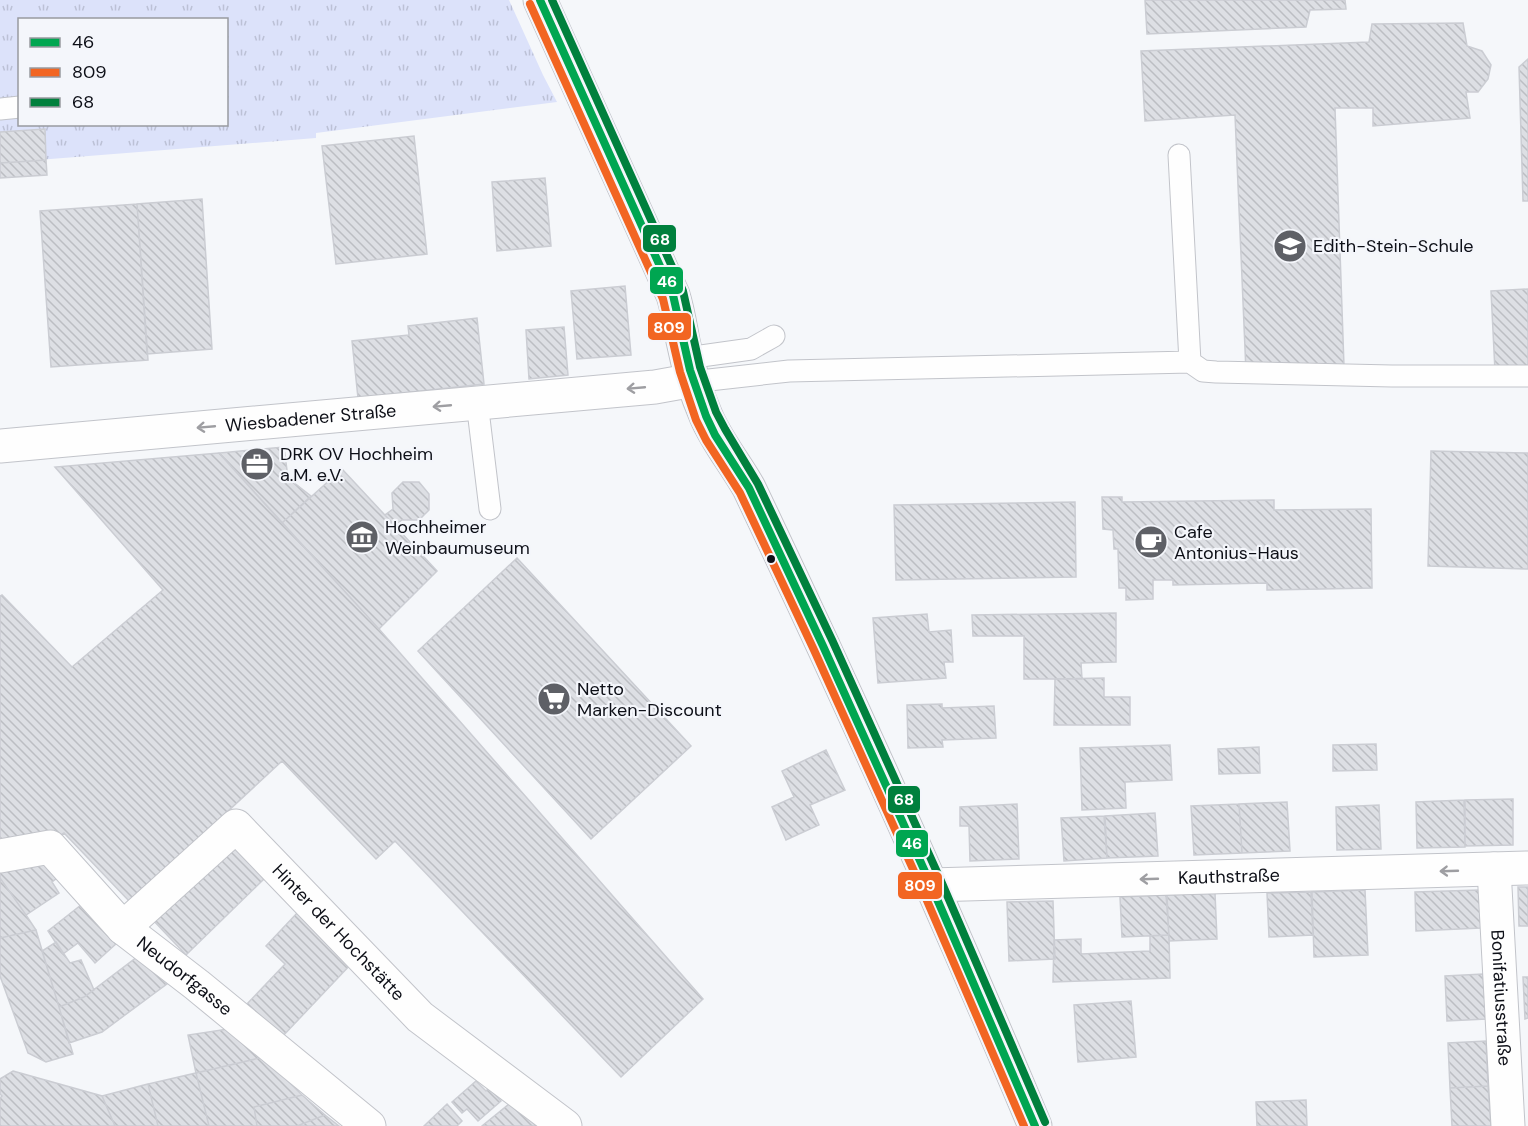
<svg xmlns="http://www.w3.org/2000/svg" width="1528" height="1126" font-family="'DM Sans',sans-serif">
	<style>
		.grass { fill: url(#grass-tufts); fill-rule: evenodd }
		.building { fill: url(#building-back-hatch); stroke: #cbcdd3; stroke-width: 1.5 }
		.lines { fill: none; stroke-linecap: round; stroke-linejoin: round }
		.service-casing { stroke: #c2c4ca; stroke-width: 23 }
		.minor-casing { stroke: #c2c4ca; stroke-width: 35 }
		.service { stroke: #fefefe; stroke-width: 21 }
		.minor { stroke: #fefefe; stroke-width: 33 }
		.bus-1-casing { stroke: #f4f6fb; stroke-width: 12 }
		.bus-2-casing { stroke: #f4f6fb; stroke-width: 12 }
		.bus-3-casing { stroke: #f4f6fb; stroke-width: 12 }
		.bus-1 { stroke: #00a651; stroke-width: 8 }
		.bus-2 { stroke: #f26522; stroke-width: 8 }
		.bus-3 { stroke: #00803d; stroke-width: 8 }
		.oneway { stroke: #9e9ea2 }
		.bus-dot { fill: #0d0f17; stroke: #f4f6fb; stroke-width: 2 }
		.labels { text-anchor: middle; stroke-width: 4.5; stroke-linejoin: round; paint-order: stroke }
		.poi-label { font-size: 18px; fill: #0d0f17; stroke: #f4f6fb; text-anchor: start }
		.street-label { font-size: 18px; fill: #0d0f17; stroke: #f4f6fb }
		.line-badge { stroke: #f4f6fb; stroke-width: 2 }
		.badge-label { font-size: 16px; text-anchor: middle; font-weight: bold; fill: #fff }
	</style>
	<defs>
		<pattern id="grass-tufts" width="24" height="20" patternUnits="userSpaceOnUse" patternTransform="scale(1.5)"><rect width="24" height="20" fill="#dce2fa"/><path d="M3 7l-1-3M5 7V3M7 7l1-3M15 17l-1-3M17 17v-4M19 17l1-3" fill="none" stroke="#bcc1d6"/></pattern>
		<pattern id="building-back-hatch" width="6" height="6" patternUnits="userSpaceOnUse" patternTransform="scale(1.5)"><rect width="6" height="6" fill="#dddfe4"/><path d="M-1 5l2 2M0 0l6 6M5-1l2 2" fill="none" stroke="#bcbec3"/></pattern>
	</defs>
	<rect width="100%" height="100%" fill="#f5f7fa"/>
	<!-- grass -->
	<path class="grass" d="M0,0H509L543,75L557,102L316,133V138L0,163ZM20,20H226V124H20Z"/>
	<!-- building -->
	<path class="building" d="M1145,0H1345L1346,9L1310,10L1306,27L1147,34Z
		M1463,23L1467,46L1482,51L1491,65L1488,79L1478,92H1466L1470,118L1373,126V108H1335L1344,366L1246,372L1235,115L1145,121L1141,51L1369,42L1372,24Z
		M1528,59V201H1523L1519,67Z
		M45,129L46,160L0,163V132Z
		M414,136L427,254L336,264L322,146Z
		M46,160L47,175L0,178V163Z
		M545,178L551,246L497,251L492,182Z
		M202,199L212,349L147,354L137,204Z
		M137,204L148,360L51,367L40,211Z
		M625,286L631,355L577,359L571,291Z
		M1528,289V369L1495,371L1491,291Z
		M477,318L484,384L358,398L352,341L409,335L408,326Z
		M564,327L568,375L529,379L526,330Z
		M284,447L288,478L311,496L282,523L219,453Z
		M1431,451L1528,453V569L1428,566Z
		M219,453L379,629L703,999L621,1077L395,841L376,859L282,761L130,902L64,833L54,839L0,847V596L2,595L72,667L163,590L55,467Z
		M342,469L437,571L379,629L282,523Z
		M403,482H419L429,494V510L419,520H402L394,526L385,515L393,509L392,493Z
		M1102,497H1122V502L1274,500V510L1371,509L1372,588L1267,590V583L1173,585V580H1153V599L1126,600V588H1119L1118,549H1114L1113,530L1103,529Z
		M1075,502L1076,577L896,580L894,505Z
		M517,558L691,746L591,839L418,651Z
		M1116,613V662L1081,663L1082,679H1024V636H973L972,615Z
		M927,614L929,632L951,630L953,662H944L946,678L878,683L873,618Z
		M1104,678V697H1130V725H1054L1055,679Z
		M942,704V708L994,706L996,738L942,740L943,747L908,748L907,705Z
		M1376,744L1377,770L1333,771V745Z
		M1170,745L1172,780L1125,782L1126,808L1082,810L1080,748Z
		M1259,747L1260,773L1219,774L1218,749Z
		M826,750L845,790L810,805L819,825L786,840L772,807L794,797L782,771Z
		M1513,799V845L1465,846V800Z
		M1464,800L1465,847L1417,848L1416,802Z
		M1287,802L1290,851L1242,853L1239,804Z
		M1017,804L1019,859L970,861L969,826H960V807Z
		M1239,804L1242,853L1194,855L1191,806Z
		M1379,805L1381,849L1337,850L1336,807Z
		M1155,813L1158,856L1107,858L1105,816Z
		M1104,816L1107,858L1064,861L1061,818Z
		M231,843L265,878L186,955L152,919Z
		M41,860L65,872L52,882L59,893L26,915L0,878V868Z
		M0,878L26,915L36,930L0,938Z
		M1518,887H1528V926H1519Z
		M1365,890L1368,955L1314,957L1312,892Z
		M1479,890L1481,928L1416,931L1415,892Z
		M1311,892L1313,935L1269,937L1267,893Z
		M1215,893L1217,939L1169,941L1167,895Z
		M1166,895L1169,935L1122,937L1120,897Z
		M86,901L117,943L95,963L78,943L63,954L48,931Z
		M1053,901L1055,959L1009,961L1007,902Z
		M298,912L352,963L281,1038L246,1005L285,964L266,946Z
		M36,930L73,1054L46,1062L28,1053L0,976V938Z
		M1169,935L1170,978L1053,982L1054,940L1081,939V954L1150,951V936Z
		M56,942L70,963L81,960L94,990L84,997L59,1007L42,951Z
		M141,954L171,981L102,1032L69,1043L59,1007L84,997Z
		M1483,974L1486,1019L1447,1021L1445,976Z
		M1523,977H1528V1018L1525,1019Z
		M1131,1001L1136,1057L1078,1062L1074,1005Z
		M228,1029L264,1057L196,1073L188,1035Z
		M1486,1041L1488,1086L1450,1088L1448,1043Z
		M264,1057L302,1095L254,1107L257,1126H209L196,1073Z
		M13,1071L102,1096L115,1126H0V1098L2,1096L0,1094V1079Z
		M196,1073L209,1126H158L148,1084Z
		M476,1081L486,1091L489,1088L501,1101L478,1121L467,1109L462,1113L452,1102Z
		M148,1084L158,1126H115L102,1096Z
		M1488,1086L1491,1126H1452L1450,1088Z
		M302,1095L325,1115L297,1126H257L254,1107Z
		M514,1100L536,1126H482Z
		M1306,1100L1307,1126H1257L1256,1102Z
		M447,1104L462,1121L457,1126H424Z
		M325,1115L339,1126H297Z"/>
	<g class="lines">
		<!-- service casing -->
		<g class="service-casing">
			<path id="service" d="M0,109L20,107
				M1179,155L1190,362
				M687,358L751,349L774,336
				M694,380H709L789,371L1190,362L1203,371L1216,372L1392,376H1528
				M477,402L490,509"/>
		</g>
		<!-- minor casing -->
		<g class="minor-casing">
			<g id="minor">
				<path d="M540,0L673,295C678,311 680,325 683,341C688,366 696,393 706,416C717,442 735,463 749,488C849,698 945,911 1035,1126"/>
				<path id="s1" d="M0,446L655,387L694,380"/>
				<path id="s2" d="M0,856L50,847L123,928L197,985L369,1126"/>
				<path id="s3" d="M1494,869L1508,1126"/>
				<path id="s4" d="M931,885L1528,868"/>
				<path id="s5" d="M123,928L236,826L420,1017L565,1126"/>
			</g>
		</g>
		<!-- service -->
		<use href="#service" class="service"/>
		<!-- minor -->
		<use href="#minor" class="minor"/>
		<!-- bus-1 casing -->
		<g class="bus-1-casing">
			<path id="bus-1" d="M540,0L673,295L690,370L706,416L715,435L749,488L823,646L931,885L1035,1126"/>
		</g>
		<!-- bus-2 casing -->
		<g class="bus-2-casing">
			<path id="bus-2" d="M530,4L663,299L680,372L696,420L706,440L740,493L814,650L922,889L1024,1126"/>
		</g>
		<!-- bus-3 casing -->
		<g class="bus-3-casing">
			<path id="bus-3" d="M552,0L683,291L700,367L716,412L725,429L758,484L833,642L941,881L1045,1122"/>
		</g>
		<!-- bus-1 -->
		<use href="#bus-1" class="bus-1"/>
		<!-- bus-2 -->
		<use href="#bus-2" class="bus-2"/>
		<!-- bus-3 -->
		<use href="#bus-3" class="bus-3"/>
	</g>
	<!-- one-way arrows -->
	<defs><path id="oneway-shaft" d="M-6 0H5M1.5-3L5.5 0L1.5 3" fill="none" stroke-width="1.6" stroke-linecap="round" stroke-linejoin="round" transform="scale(1.5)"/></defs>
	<g class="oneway">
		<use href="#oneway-shaft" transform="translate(636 388) rotate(175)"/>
		<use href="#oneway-shaft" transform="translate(442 406) rotate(175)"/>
		<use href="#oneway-shaft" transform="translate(206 427) rotate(175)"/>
		<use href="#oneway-shaft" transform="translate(1449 871) rotate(178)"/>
		<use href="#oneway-shaft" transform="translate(1149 879) rotate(178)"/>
	</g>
	<!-- icons -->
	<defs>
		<g id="school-disc" transform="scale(1.725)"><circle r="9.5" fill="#5e6066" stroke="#f4f6fb"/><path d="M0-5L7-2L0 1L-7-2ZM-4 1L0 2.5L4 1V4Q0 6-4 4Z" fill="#fff"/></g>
		<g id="office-disc" transform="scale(1.725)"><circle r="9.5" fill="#5e6066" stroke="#f4f6fb"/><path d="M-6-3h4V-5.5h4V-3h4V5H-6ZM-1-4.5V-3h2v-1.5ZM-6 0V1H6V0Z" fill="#fff"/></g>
		<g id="museum-disc" transform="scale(1.725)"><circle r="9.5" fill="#5e6066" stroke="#f4f6fb"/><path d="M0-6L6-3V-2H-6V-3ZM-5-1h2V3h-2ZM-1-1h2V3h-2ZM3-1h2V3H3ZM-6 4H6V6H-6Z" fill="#fff"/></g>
		<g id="cafe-disc" transform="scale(1.725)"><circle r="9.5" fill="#5e6066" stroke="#f4f6fb"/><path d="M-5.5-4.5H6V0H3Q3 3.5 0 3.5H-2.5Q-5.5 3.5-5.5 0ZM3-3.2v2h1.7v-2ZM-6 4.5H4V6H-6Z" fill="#fff"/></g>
		<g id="supermarket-disc" transform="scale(1.725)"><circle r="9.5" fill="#5e6066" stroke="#f4f6fb"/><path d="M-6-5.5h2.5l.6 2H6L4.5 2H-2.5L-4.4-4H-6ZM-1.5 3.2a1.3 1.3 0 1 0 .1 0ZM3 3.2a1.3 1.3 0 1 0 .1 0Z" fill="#fff"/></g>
	</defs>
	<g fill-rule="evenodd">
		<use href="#school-disc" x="1290" y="246"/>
		<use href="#office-disc" x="257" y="464"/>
		<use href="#museum-disc" x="362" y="537"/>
		<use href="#cafe-disc" x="1151" y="542"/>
		<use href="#supermarket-disc" x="554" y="699"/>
	</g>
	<!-- markers -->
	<circle class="bus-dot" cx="771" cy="559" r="5"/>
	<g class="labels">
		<!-- poi labels -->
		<g class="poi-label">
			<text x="1313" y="252">Edith-Stein-Schule</text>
			<text x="280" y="460">DRK OV Hochheim<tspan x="280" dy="21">a.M. e.V.</tspan></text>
			<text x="385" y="533">Hochheimer<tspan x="385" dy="21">Weinbaumuseum</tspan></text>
			<text x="1174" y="538">Cafe<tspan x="1174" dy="21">Antonius-Haus</tspan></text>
			<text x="577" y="695">Netto<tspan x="577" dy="21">Marken-Discount</tspan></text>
		</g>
		<!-- street labels -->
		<g class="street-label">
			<text dy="6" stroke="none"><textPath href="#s1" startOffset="312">Wiesbadener Straße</textPath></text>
			<text dy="6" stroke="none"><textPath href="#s4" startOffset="298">Kauthstraße</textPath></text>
			<text dy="6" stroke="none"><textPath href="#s5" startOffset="300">Hinter der Hochstätte</textPath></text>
			<text dy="6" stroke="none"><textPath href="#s2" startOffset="238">Neudorfgasse</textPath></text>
			<text dy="6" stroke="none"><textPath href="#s3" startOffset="129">Bonifatiusstraße</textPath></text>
		</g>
	</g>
	<g class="line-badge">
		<rect x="642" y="224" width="35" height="29" rx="6" fill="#00803d"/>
		<rect x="649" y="266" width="35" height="29" rx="6" fill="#00a651"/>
		<rect x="647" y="312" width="45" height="29" rx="6" fill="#f26522"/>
		<rect x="887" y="785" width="34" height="29" rx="6" fill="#00803d"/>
		<rect x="895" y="829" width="34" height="29" rx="6" fill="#00a651"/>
		<rect x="897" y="871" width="46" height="29" rx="6" fill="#f26522"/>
	</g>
	<g class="badge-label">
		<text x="660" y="245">68</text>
		<text x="667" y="287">46</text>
		<text x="669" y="333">809</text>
		<text x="904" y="805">68</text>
		<text x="912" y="849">46</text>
		<text x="920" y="891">809</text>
	</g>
	<!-- legend -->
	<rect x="18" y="18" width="210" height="108" fill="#f4f6fb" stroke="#989aa0" stroke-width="1.5"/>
	<rect x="30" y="38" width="30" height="9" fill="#00a651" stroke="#989aa0" stroke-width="1.5"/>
	<text x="72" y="48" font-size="18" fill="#0d0f17">46</text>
	<rect x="30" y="68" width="30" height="9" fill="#f26522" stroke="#989aa0" stroke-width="1.5"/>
	<text x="72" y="78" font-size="18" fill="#0d0f17">809</text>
	<rect x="30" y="98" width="30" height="9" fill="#00803d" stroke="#989aa0" stroke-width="1.5"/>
	<text x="72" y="108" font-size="18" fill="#0d0f17">68</text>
</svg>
